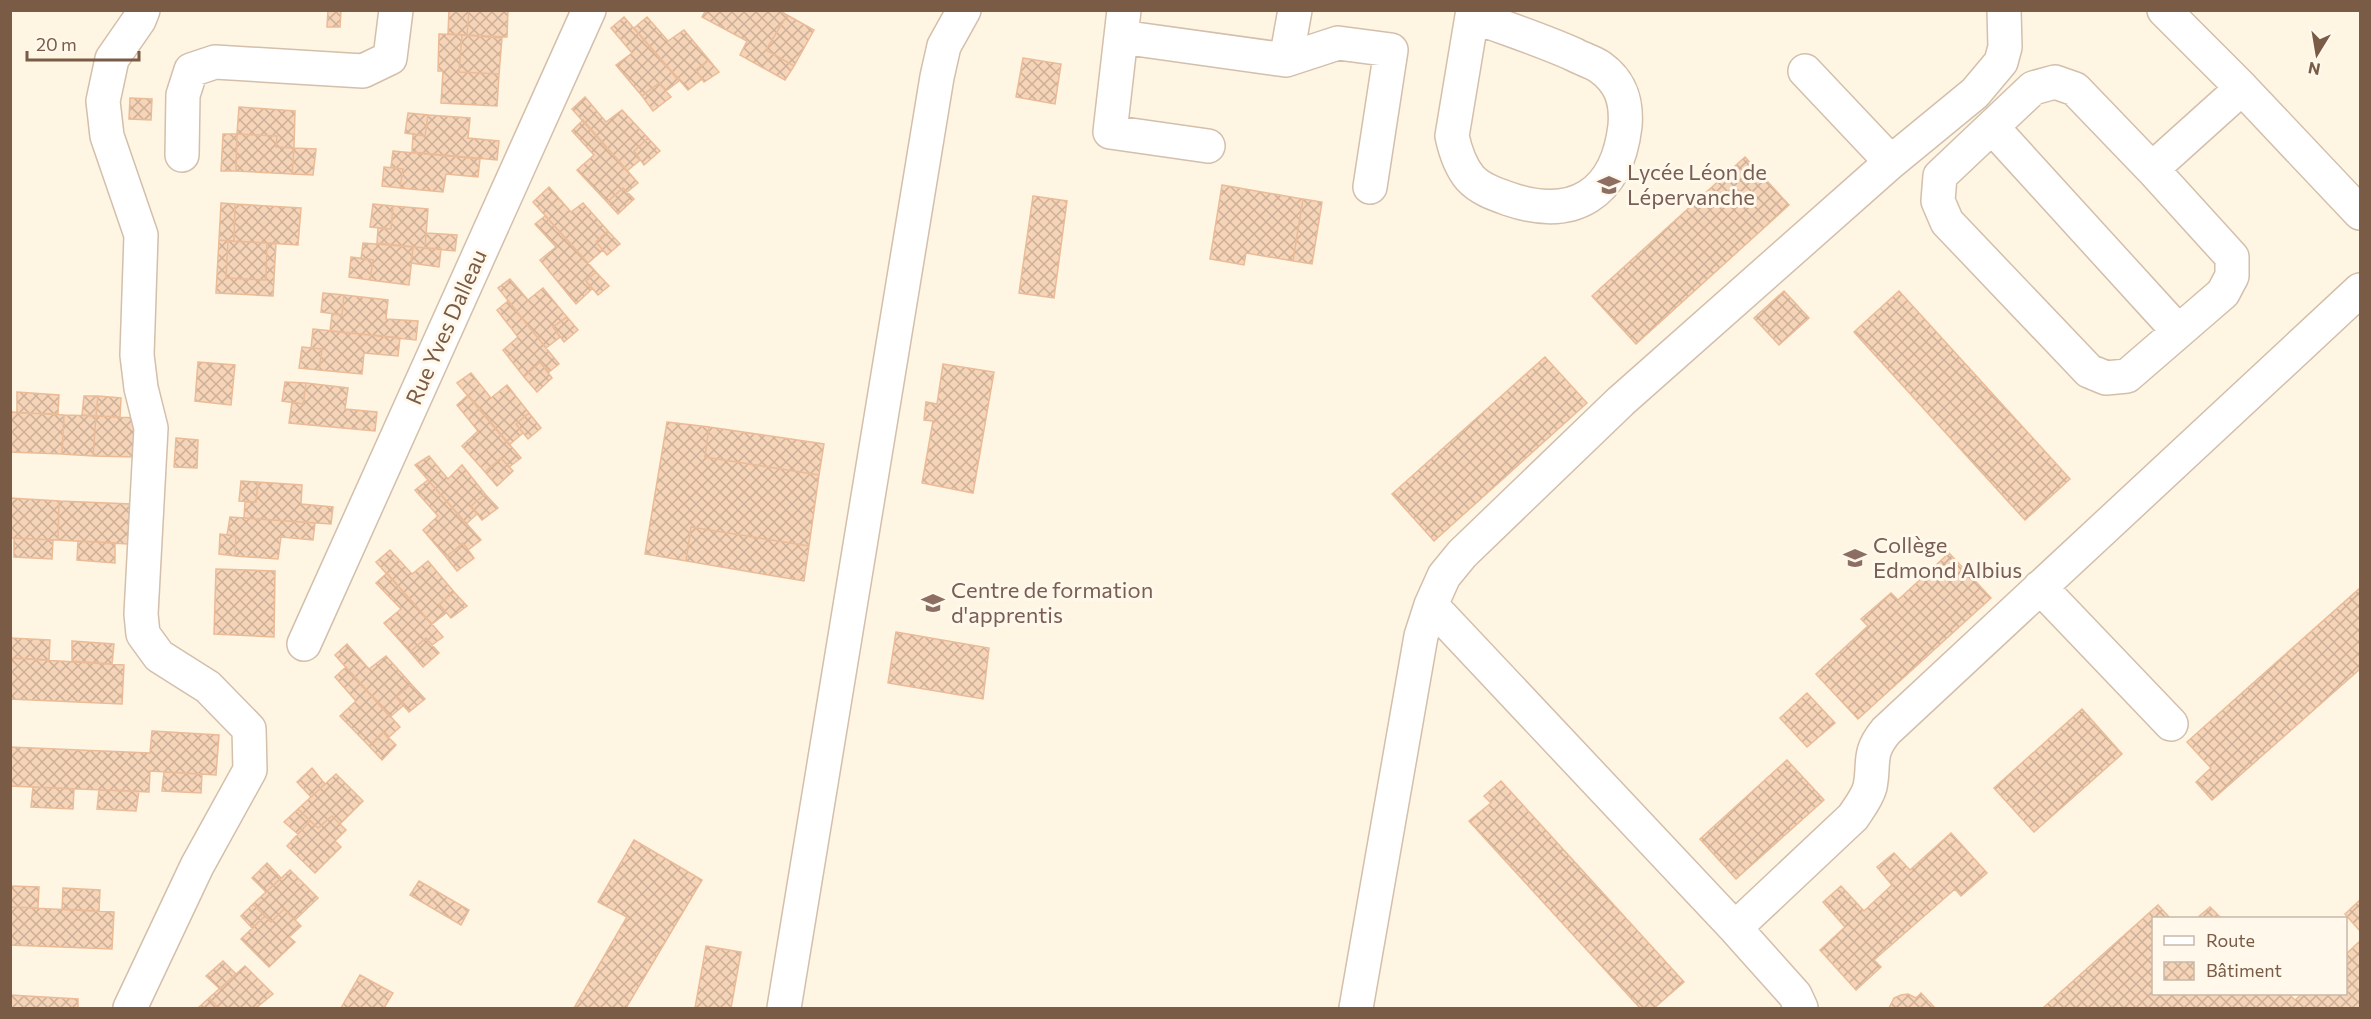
<svg xmlns="http://www.w3.org/2000/svg" width="2371" height="1019" font-family="Commissioner,sans-serif">
	<style>
		.building { fill: url(#building-cross-hatch); stroke: #ebbb97; stroke-width: 1.5 }
		.lines { fill: none; stroke-linecap: round; stroke-linejoin: round }
		.minor-casing { stroke: #d3bfab; stroke-width: 36 }
		.minor { stroke: #fff; stroke-width: 33 }
		.labels { text-anchor: middle; stroke-width: 6; stroke-linejoin: round; paint-order: stroke }
		.education-label { font-size: 22px; fill: #785e54; stroke: #fff8eb; text-anchor: start }
		.street-label { font-size: 22px; fill: #795b46; stroke: #fff8eb }
	</style>
	<defs>
		<pattern id="building-cross-hatch" width="8" height="8" patternUnits="userSpaceOnUse" patternTransform="scale(1.5)"><rect width="8" height="8" fill="#f6d4b8"/><path d="M0 0l8 8M0 8l8-8" fill="none" stroke="#ccaf97"/></pattern>
	</defs>
	<rect width="100%" height="100%" fill="#fef5e3"/>
	<!-- building -->
	<path class="building" d="M328,10H341L340,27H327Z
		M449,10H469L467,35L448,34Z
		M469,10H508L507,37L467,35Z
		M706,10H779L787,15L766,50L794,66L785,80L740,55L747,41L702,17Z
		M787,15L814,30L794,66L766,50Z
		M624,17L679,81L666,91L659,83L642,96L616,65L632,53L611,28Z
		M647,17L668,41L684,30L709,60L696,70L702,79L688,90L634,28Z
		M439,34L462,35L459,72L499,74L497,106L441,103L443,71H438Z
		M462,35L502,38L499,74L459,72Z
		M1023,58L1061,64L1055,104L1016,97Z
		M709,60L719,72L704,82L696,70Z
		M659,83L671,97L653,111L642,96Z
		M585,97L606,122L622,110L648,138L634,151L640,160L627,171L572,109Z
		M130,98L152,99L151,120L129,119Z
		M239,107L295,111L294,148L276,147L277,136L237,134Z
		M408,113L428,115L425,136L405,133Z
		M428,115L470,118L468,138L499,141L497,160L412,152L413,134L425,136Z
		M583,120L638,183L627,192L623,188L607,202L577,170L594,155L572,131Z
		M223,134H237L236,171H221Z
		M237,134L277,136L276,147L294,148L292,174L236,171Z
		M648,138L660,151L644,165L634,151Z
		M294,148L316,149L313,175L292,174Z
		M393,151L480,159L478,177L446,174L443,192L400,188L403,169L391,167Z
		M1745,157L1789,205L1636,344L1592,296Z
		M384,167L403,169L400,188L382,186Z
		M1222,185L1303,199L1293,261L1246,253L1244,265L1210,259Z
		M549,187L571,212L583,203L608,231L596,242L603,250L588,263L533,202Z
		M623,188L634,199L618,214L607,202Z
		M1033,196L1067,201L1054,298L1019,293Z
		M1303,199L1322,202L1312,264L1293,261Z
		M221,203L235,204L234,241L219,240Z
		M235,204L301,208L298,245L234,241Z
		M373,204L393,206L391,229L370,227Z
		M393,206L428,209L425,248L377,243L378,228L391,229Z
		M545,216L596,272L586,281L592,289L576,304L540,260L556,247L535,224Z
		M608,231L620,244L607,255L596,242Z
		M426,233L457,235L455,251L425,248Z
		M219,240L228,241L226,278L266,280L267,243H276L273,296L216,293Z
		M228,241L267,243L266,280L226,278Z
		M363,243L413,247L409,285L370,280L373,260L361,259Z
		M413,247L441,249L439,267L411,263Z
		M351,257L373,260L370,280L349,277Z
		M596,272L609,286L598,295L586,281Z
		M510,279L528,300L543,288L567,317L553,327L560,337L546,348L498,288Z
		M1784,291L1809,318L1779,345L1754,318Z
		M1899,291L2070,479L2025,520L1854,332Z
		M323,293L344,295L342,315L321,312Z
		M344,295L388,300L386,319L418,321L416,340L330,331L332,314L342,315Z
		M508,301L559,364L549,372L540,362L524,377L503,350L518,337L497,310Z
		M567,317L578,330L564,342L553,327Z
		M313,329L400,338L398,356L364,353L362,374L319,370L322,349L311,348Z
		M302,347L322,349L319,370L299,368Z
		M1545,357L1587,403L1434,541L1392,494Z
		M198,362L235,365L231,405L195,401Z
		M540,362L552,378L537,392L524,377Z
		M943,364L994,372L973,493L922,483L933,421L924,420L926,402L937,404Z
		M471,373L491,398L507,385L529,413L516,424L523,433L509,445L457,383Z
		M285,382L306,383L303,404L282,401Z
		M306,383L348,388L345,409L377,412L375,431L289,423L292,402L303,404Z
		M17,392L59,395L58,414L17,413Z
		M468,395L521,458L509,467L501,458L485,472L462,446L478,431L457,405Z
		M84,396H98L96,416L82,415Z
		M98,396L121,398L120,417L96,416Z
		M10,412L64,415L62,454L10,452Z
		M529,413L541,428L528,439L516,424Z
		M64,415L96,416L93,456L62,454Z
		M96,416L137,418L135,457L93,456Z
		M667,422L709,427L705,457L819,475L809,546L691,527L686,561L645,554Z
		M709,427L824,444L819,475L705,457Z
		M176,438L198,440L197,468L174,467Z
		M429,456L448,479L462,465L485,494L471,506L477,514L466,524L415,465Z
		M501,458L513,471L497,486L485,472Z
		M428,480L481,540L468,550L463,543L446,557L423,530L438,516L415,490Z
		M241,481L258,482L256,502L239,501Z
		M258,482L302,485L301,504L333,507L331,524L244,518L245,502H256Z
		M485,494L498,508L482,520L471,506Z
		M10,498L59,501L58,540L10,538Z
		M59,501L131,504L128,544L58,540Z
		M230,517L315,523L313,540L281,537L278,559L235,556L236,536L227,535Z
		M691,527L809,546L804,581L686,561Z
		M220,534L236,536L235,556L219,554Z
		M14,538L53,540L52,559L14,557Z
		M78,541L115,543V563L77,560Z
		M463,543L474,558L457,571L446,557Z
		M390,550L412,574L428,561L454,592L439,604L446,613L432,624L376,562Z
		M1949,553L1991,598L1858,719L1816,674L1868,626L1861,619L1891,593L1898,600Z
		M216,569L275,571L274,637L214,634Z
		M387,573L443,637L432,645L426,638L410,652L384,623L401,609L376,583Z
		M2360,588V669L2212,800L2196,782L2211,768L2187,742Z
		M454,592L467,606L451,618L439,604Z
		M896,632L989,648L983,699L888,683Z
		M10,638L50,640L49,660L10,658Z
		M426,638L439,653L423,667L410,652Z
		M72,641L114,644L112,664L72,661Z
		M347,644L369,669L386,656L411,684L396,697L404,705L390,717L335,655Z
		M10,658L124,665L122,704L10,699Z
		M346,667L400,727L388,738L383,732L369,746L340,716L356,701L335,677Z
		M411,684L425,699L409,712L396,697Z
		M1807,693L1835,723L1807,747L1780,718Z
		M2082,709L2122,754L2034,832L1994,788Z
		M152,731L219,735L216,775L150,771L149,792L10,786V747L150,753Z
		M383,732L396,745L382,760L369,746Z
		M1787,760L1824,800L1736,879L1700,839Z
		M312,768L325,784L311,797L297,782Z
		M164,772L202,774L201,793L162,791Z
		M336,774L363,801L340,824L332,816L318,828L298,809Z
		M1501,781L1684,982L1654,1008H1640L1469,821L1491,803L1484,796Z
		M33,787L74,789L73,809L31,807Z
		M99,790L139,791L136,811L97,809Z
		M298,809L310,821L298,834L284,822Z
		M332,816L346,830L335,841L341,847L315,873L287,846L310,821L318,828Z
		M1951,833L1987,873L1961,896L1955,889L1874,960L1881,967L1856,990L1820,950L1845,927L1823,902L1841,886L1864,911L1892,885L1877,867L1894,853L1910,870Z
		M634,840L702,880L626,1008H574L627,917L598,902Z
		M267,863L281,878L266,892L252,878Z
		M290,870L318,898L295,920L284,909L271,922L253,904Z
		M419,881L469,910L461,925L410,895Z
		M10,886L39,887L38,908L10,907Z
		M63,888L100,890L99,911L62,909Z
		M2360,900V931L2345,914Z
		M253,904L265,916L252,928L241,916Z
		M2158,905L2170,918H2154V994H2289L2295,1000L2302,994H2346V954L2360,941V1008H2043Z
		M10,907L114,912L112,949L10,945Z
		M2210,907L2221,918H2197Z
		M284,909L301,926L289,937L295,942L269,967L241,939L265,916L271,922Z
		M706,946L741,952L731,1008H695Z
		M223,961L236,974L220,989L206,976Z
		M245,966L273,994L256,1008H219L209,998Z
		M360,975L393,993L384,1008H341Z
		M1921,993L1935,1008H1889L1894,998L1901,995L1908,994L1916,998Z
		M10,995L78,999V1008H10Z
		M209,998L219,1008H198Z"/>
	<g class="lines">
		<!-- minor casing -->
		<g class="minor-casing">
			<path id="minor" d="M1124,10L1110,132L1208,146
				M2164,10L2242,88L2360,213
				M1473,16C1507,29 1542,40 1575,55C1582,59 1593,62 1600,67C1621,82 1627,101 1625,126C1617,194 1574,221 1509,199C1495,194 1480,189 1470,178C1460,166 1455,150 1452,136L1473,10
				M1121,37L1286,60L1338,43L1391,50L1370,187
				M1286,60L1295,10
				M1805,71L1891,162
				M2055,82L2075,89L2152,169L2232,257V276L2223,293L2127,376L2106,378L2089,371L1947,222L1938,201L1940,176L2033,88Z
				M1992,127L2178,331
				M182,155L183,95L191,70L215,62L363,71L390,58L396,10
				M2152,169L2242,88
				M2040,587L2171,724
				M1431,605L1735,928L1795,995L1801,1008
				M304,644L589,10
				M1735,928L1853,817C1859,808 1867,798 1870,787C1875,762 1867,754 1886,731L2360,290
				M130,1008L197,866L250,770L249,729L208,687L159,656L143,634L141,614L151,428L141,388L137,355L141,235L107,136L103,101L112,59L139,20L143,10
				M784,1008L937,77L944,46L964,10
				M1356,1008L1421,636L1431,605L1444,576L1462,554L1621,401L1891,162L1975,93L2001,62L2005,47L2004,10"/>
		</g>
		<!-- minor -->
		<use href="#minor" class="minor"/>
	</g>
	<!-- icons -->
	<defs>
		<g id="school-bare" transform="scale(1.8)"><path d="M0-5L7-2L0 1L-7-2ZM-4 1L0 2.5L4 1V4Q0 6-4 4Z" fill="#8d6e63" stroke="#fff8eb" stroke-width="2.5" paint-order="stroke"/></g>
	</defs>
	<g fill-rule="evenodd">
		<use href="#school-bare" x="1609" y="185"/>
		<use href="#school-bare" x="1855" y="558"/>
		<use href="#school-bare" x="933" y="603"/>
	</g>
	<g class="labels">
		<!-- education labels -->
		<g class="education-label">
			<text x="1627" y="180">Lycée Léon de<tspan x="1627" dy="25">Lépervanche</tspan></text>
			<text x="1873" y="553">Collège<tspan x="1873" dy="25">Edmond Albius</tspan></text>
			<text x="951" y="598">Centre de formation<tspan x="951" dy="25">d'apprentis</tspan></text>
		</g>
		<!-- street labels -->
		<g class="street-label">
			<text transform="translate(446 327) rotate(-66)" y="8">Rue Yves Dalleau</text>
		</g>
	</g>
	<!-- border -->
	<rect width="2371" height="1019" fill="none" stroke="#795b46" stroke-width="24"/>
	<!-- legend -->
	<rect x="2152" y="917" width="195" height="78" fill="#fff8eb" stroke="#c9b9a9" stroke-width="1.5"/>
	<rect x="2164" y="936" width="30" height="9" fill="#ffffff" stroke="#c9b9a9" stroke-width="1.5"/>
	<text x="2206" y="947" font-size="18" fill="#795b46">Route</text>
	<rect x="2164" y="962" width="30" height="18" fill="url(#building-cross-hatch)" stroke="#c9b9a9" stroke-width="1.5"/>
	<text x="2206" y="977" font-size="18" fill="#795b46">Bâtiment</text>
	<!-- north arrow -->
	<g transform="translate(2317 54) rotate(191)" stroke="#fff8eb" stroke-width="4.5" paint-order="stroke">
	<path d="M0-4.5L10 22L0 15L-10 22Z" fill="#795b46"/>
	<text y="-9" font-size="16" font-weight="bold" text-anchor="middle" fill="#795b46">N</text>
	</g>
	<!-- scale -->
	<path d="M27 51v9h112v-9" fill="none" stroke="#795b46" stroke-width="3"/>
	<text x="36" y="51" font-size="18" fill="#795b46" stroke="#fff8eb" stroke-width="4.5" paint-order="stroke">20 m</text>
</svg>
